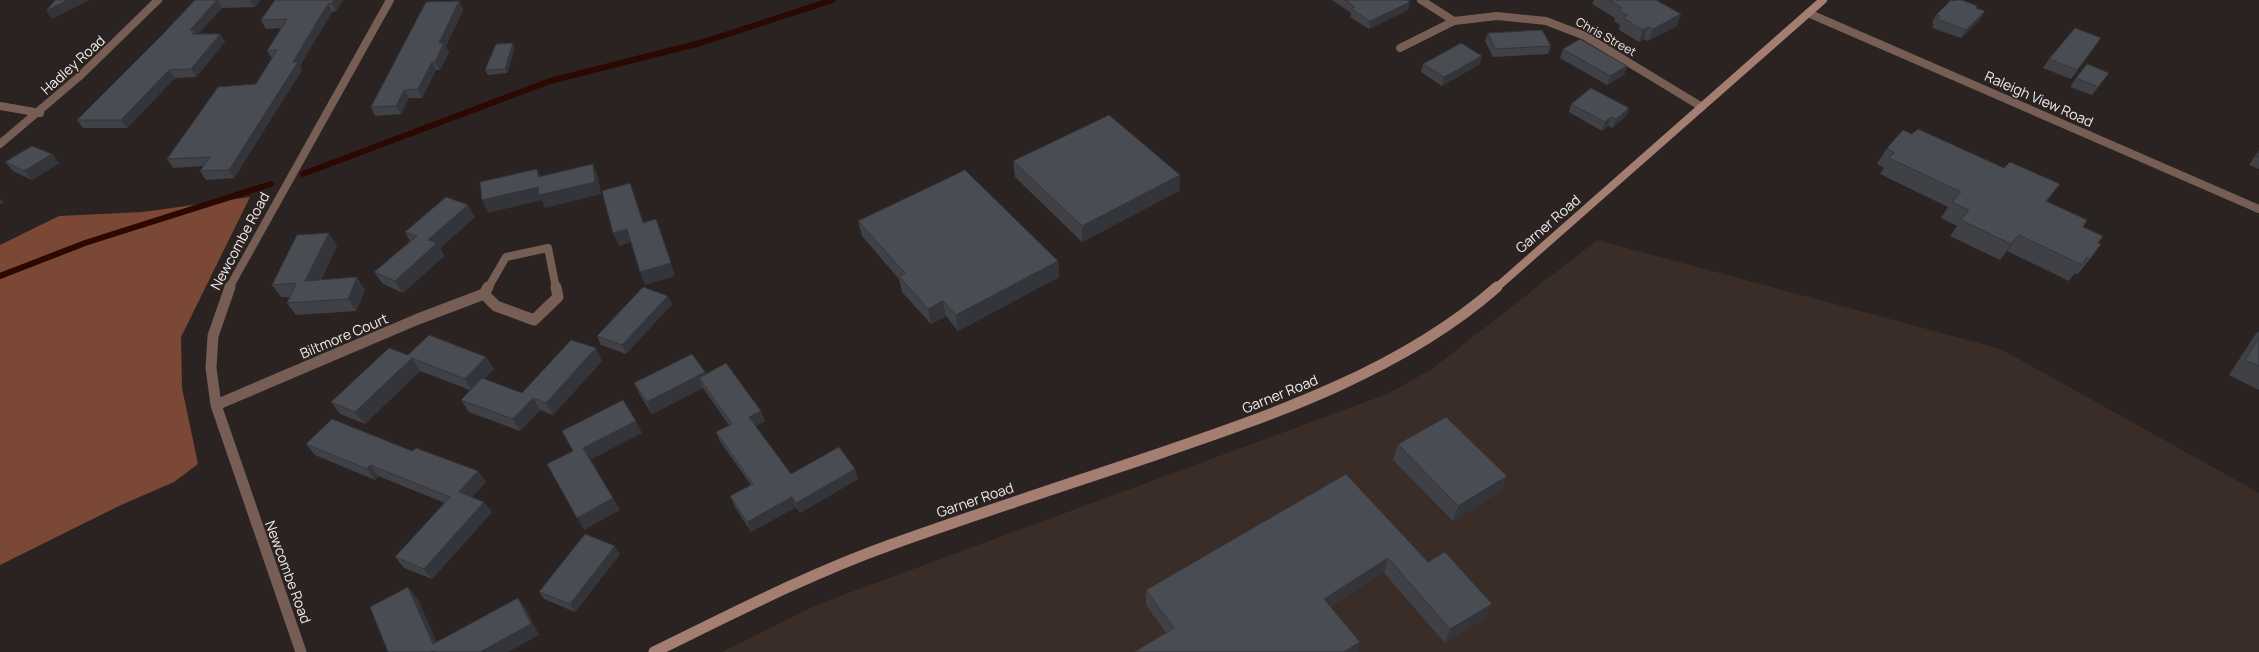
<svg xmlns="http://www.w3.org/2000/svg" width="2259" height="652" font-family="Manrope,sans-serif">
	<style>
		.built { fill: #3a2c27 }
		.forest { fill: #7b4835 }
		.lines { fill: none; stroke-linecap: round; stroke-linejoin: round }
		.stream { stroke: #2c0900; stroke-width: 6 }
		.minor-far1 { stroke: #765e55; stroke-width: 8 }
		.minor { stroke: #765e55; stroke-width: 11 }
		.secondary-far1 { stroke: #a47e70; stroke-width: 8 }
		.secondary { stroke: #a47e70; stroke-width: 11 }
		.wall { fill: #3f4147 }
		.shaded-wall { fill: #33353a }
		.building { fill: #494c53; stroke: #33353a }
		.labels { text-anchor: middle; stroke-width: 3; stroke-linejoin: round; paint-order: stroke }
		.far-street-label { font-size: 12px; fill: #f2edeb; stroke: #2b2321 }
		.street-label { font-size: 14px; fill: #f2edeb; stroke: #2b2321 }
	</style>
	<rect width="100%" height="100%" fill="#2b2321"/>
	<!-- built -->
	<path class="built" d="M1597,240L2001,349L2259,493V652H722L816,605L1387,394L1432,369Z"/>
	<!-- forest -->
	<path class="forest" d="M250,197L181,337L182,388L198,464L174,482L121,505L0,565V245L59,216L143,212Z"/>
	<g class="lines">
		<!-- stream -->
		<path class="stream" d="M303,174L550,81L700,43L833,0
			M0,276L85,243L271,184"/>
		<!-- minor-far1 -->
		<path class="minor-far1" d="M1421,0L1454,21
			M1808,13L2259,209
			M1400,48L1454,21L1497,16L1546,21L1585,36L1702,107
			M0,106L40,113
			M0,144L81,75L158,0
			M229,288L390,0
			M488,288L506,257L548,248L556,288"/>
		<!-- minor -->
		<path class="minor" d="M230,287L213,336L211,368L216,405L301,652
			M484,294L496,306L534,320L558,297L556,287
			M484,294L488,287
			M216,405L418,319L484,294"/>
		<!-- secondary-far1 -->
		<path class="secondary-far1" d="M1496,288L1823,0"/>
		<!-- secondary -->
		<path class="secondary" d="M654,652C732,614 809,574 890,545C979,513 1069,484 1158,454C1275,414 1403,370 1497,287"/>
	</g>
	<!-- wall -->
	<path class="wall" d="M195,0H260L255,7L222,8L198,34H220L225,42L196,77L175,78L127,128H83L77,120L163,34Z
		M275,0H343L336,11L332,12L322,28L300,66L302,70L234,178L206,180L200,171L204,166L173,168L167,159L256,84L272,58L267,51L282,28L266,29L261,20Z
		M1332,0H1407L1408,10L1369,29L1350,17L1351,13Z
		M1594,0H1656L1677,26L1648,41L1644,39L1639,42L1619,30L1620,25L1614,21L1615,18L1592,4Z
		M459,1L463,10L446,46L449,52L440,70H436L422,98H409L401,114L375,116L371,107Z
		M1955,1L1976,8L1980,20L1961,38L1932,28L1934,24L1932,23L1936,15Z
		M1488,33L1551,46L1548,54L1493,57L1485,41Z
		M2095,47L2071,79L2043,68L2049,59Z
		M515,48L507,73L488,75L485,70Z
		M1563,49L1627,66L1624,75L1607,85L1560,58Z
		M1423,64H1480L1442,86L1421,72Z
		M2109,73L2092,95L2070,87L2076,78Z
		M1571,104L1629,108L1626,116L1612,128L1608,126L1602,131L1569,112Z
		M1887,148L2047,202L2083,227L2098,243L2090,259L2077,275L2075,273L2069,281L2007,251L2000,260L1950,236L1957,226L1941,218L1948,207L1880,174L1884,168L1877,164Z
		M2259,150V169L2249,165Z
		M52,154L59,163L32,180L13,171L5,162Z
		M1013,161L1180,175L1179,191L1082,242L1015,177Z
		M475,217L440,248L444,256L403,293L383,284L374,272L410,241L405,232Z
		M858,221L1058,261L1059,277L958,331L946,316L931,324L902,292L899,279L862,236Z
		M337,246L321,280L365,290L356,311L296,315L287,303L290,297H281L272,285Z
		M672,304L626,354L601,345L597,336Z
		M2259,331V390L2229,375L2255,335Z
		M408,355L486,357L494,369L484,379L522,393L602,361L553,415L540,410L520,431L469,412L461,400L470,390L420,371L365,424L340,414L331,402Z
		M706,374L765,421L755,427L791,474L855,469L858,479L800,513L796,507L751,532L735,507L730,496L751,485L721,443L716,432L729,425L703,388L652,414L640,395L634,383Z
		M306,444L412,451L478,471L486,482L472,497L492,512L432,579L404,568L395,557L445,503L378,476L375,480L315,455Z
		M1398,444L1507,476L1501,491L1453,521L1393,460Z
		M1346,474L1428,562L1486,618L1445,643L1384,573L1166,633L1146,605V590Z
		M620,554L575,612L544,599L539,592Z"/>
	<!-- shaded-wall -->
	<path class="shaded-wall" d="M68,0H90L52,19L46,11Z
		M217,0L222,8L198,34V42L190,30Z
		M250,0H260L255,7Z
		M334,0H343L336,11L332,3Z
		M459,1L463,10L446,46L449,52L440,70L435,62L439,43Z
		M1410,2L1408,10L1369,29L1370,21Z
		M328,4L332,12L300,66L302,70L234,178L229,170Z
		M1985,11L1980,20L1961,38L1966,30Z
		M1681,14L1677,26L1648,41L1653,29Z
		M1648,27L1644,39L1639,42L1643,30Z
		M220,34L225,42L196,77L191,69Z
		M513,43L515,48L507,73L505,69Z
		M1482,56L1480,64L1442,86L1444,77Z
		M432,62L436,70L422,98L418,89Z
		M1627,66L1624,75L1607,85L1610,76Z
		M169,70L175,78L127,128L121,120Z
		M404,90L409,98L401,114L396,106Z
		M1629,108L1626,116L1612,128L1616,119Z
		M1611,117L1608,126L1602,131L1605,122Z
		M52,154L59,163L32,180L24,171Z
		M593,164L598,177L601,194L545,208L542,200L488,213L482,200Z
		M537,169L543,182L538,177Z
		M1180,175L1179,191L1082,242V226Z
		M630,183L635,196L648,236L643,223Z
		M2060,184L2048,200L2034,217L2046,201Z
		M0,198L4,203L0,205Z
		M468,205L475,217L440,248L444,256L403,293L395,281L428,240Z
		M656,219L661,232L675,276L645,285L640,272Z
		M627,229L632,242L619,246L613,233Z
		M329,233L337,246L314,293L305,281Z
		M2019,235L2007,251L2000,260L2011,244Z
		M1058,261L1059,277L958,331L956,315Z
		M357,277L365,290L356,311L348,299Z
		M668,296L672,304L626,354L622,345Z
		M943,301L946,316L931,324L928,309Z
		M596,348L602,361L553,415L546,403Z
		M486,357L494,369L472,391L465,379Z
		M412,358L420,371L365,424L355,412Z
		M705,372L710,385L699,378L703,388L652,414L647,402Z
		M533,398L540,410L520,431L513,419Z
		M761,411L765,421L753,428L749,417Z
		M636,421L642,433L590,460L583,448Z
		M370,465L378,476L375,480L367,469Z
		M855,469L858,479L800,513L796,503Z
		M478,471L486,482L467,503L459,492Z
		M1507,476L1501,491L1453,521L1458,506Z
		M792,497L796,507L751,532L747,522Z
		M613,498L620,510L584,530L577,518Z
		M484,502L492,512L432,579L424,569Z
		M615,546L620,554L575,612L570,604Z
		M1388,558L1384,573L1321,613L1324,599Z
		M408,587L418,599L441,652L433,644Z
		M518,598L526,609L539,635L508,652H480Z
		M1492,604L1486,618L1445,643L1450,629Z
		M1360,642L1358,652H1344Z"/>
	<!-- building -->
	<path class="building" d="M55,0H68L46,11Z
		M195,0H219H217L190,30L196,31L192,34H220L191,69L169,70L121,120H77L163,34Z
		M275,0H334L332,3L328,4L318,20L293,62H298L229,170L200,171L210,157L167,159L218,87L256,84L277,50L267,51L287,19L261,20Z
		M1345,0H1407L1410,2L1370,21L1351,9L1355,7Z
		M1609,0H1656L1681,14L1653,29L1648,27L1643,30L1623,18L1628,15L1618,10L1622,8Z
		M1951,0L1955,1L1956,0H1962L1977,6L1976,8L1985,11L1966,30L1937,19L1940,16L1936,15Z
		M459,1L439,43H444L435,62H432L418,89L404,90L396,106L371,107L426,2Z
		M2075,28L2101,38L2077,70L2049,59Z
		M1542,30L1551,46L1495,49L1488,33Z
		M1580,39L1627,66L1610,76L1563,49Z
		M513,43L505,69L485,70L496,44Z
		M1461,43L1482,56L1444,77L1423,64Z
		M2087,64L2109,73L2098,87L2076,78Z
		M1591,88L1629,108L1616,119L1611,117L1605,122L1571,104Z
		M1109,115L1180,175L1082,226L1013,161Z
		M1918,129L2004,168L2010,162L2060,184L2046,201L2087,220L2083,227L2103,236L2098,243L2101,244L2090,259L2087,257L2082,265L2019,235L2011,244L1961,220L1969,210L1952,202L1961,192L1889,158L1894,153L1887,148L1903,130L1912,134Z
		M32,146L52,154L24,171L5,162Z
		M2259,152V157L2256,156Z
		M593,164L595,182L539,195L538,187L482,200L480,182L537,169L538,177Z
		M965,170L1058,261L956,315L943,301L928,309L899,276L905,273L858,221Z
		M630,183L643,223L656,219L671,263L640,272L627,229L613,233L602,191Z
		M446,197L468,205L428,240L437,243L395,281L374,272L417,236L405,232Z
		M329,233L305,281L357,277L348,299L287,303L296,283L272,285L297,235Z
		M643,287L668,296L622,345L597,336Z
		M429,335L486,357L465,379L412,358L355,412L331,402L389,348L408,355Z
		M2259,338V366L2245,360Z
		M571,340L596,348L546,403L533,398L513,419L461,400L482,378L522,393Z
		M692,354L705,372L647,402L634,383Z
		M726,363L761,411L749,417L791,474L839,447L855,469L796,503L792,497L747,522L730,496L753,484L716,432L732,424L699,378Z
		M623,400L636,421L583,448L613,498L577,518L547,464L573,451L562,431Z
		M1446,417L1507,476L1458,506L1398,444Z
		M332,419L412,451L416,448L478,471L459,492L484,502L424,569L395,557L450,497L370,465L367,469L306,444Z
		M1346,474L1428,562L1445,552L1492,604L1450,629L1388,558L1324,599L1360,642L1344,652H1134L1174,628L1146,590Z
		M585,534L615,546L570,604L539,592Z
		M408,587L433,644L518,598L531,624L480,652H434V651L431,652H388L370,607Z"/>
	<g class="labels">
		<!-- far-street labels -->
		<g class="far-street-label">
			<text transform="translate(1606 37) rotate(29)" y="4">Chris Street</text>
		</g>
		<!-- street labels -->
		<g class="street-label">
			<text transform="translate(73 65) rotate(-42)" y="5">Hadley Road</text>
			<text transform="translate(2039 99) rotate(24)" y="5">Raleigh View Road</text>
			<text transform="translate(1548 224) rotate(-41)" y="5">Garner Road</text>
			<text transform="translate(240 241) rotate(-62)" y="5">Newcombe Road</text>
			<text transform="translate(344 336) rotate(-23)" y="5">Biltmore Court</text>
			<text transform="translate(1280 394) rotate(-22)" y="5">Garner Road</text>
			<text transform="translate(975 500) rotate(-19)" y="5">Garner Road</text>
			<text transform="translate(288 572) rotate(70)" y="5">Newcombe Road</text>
		</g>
	</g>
</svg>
